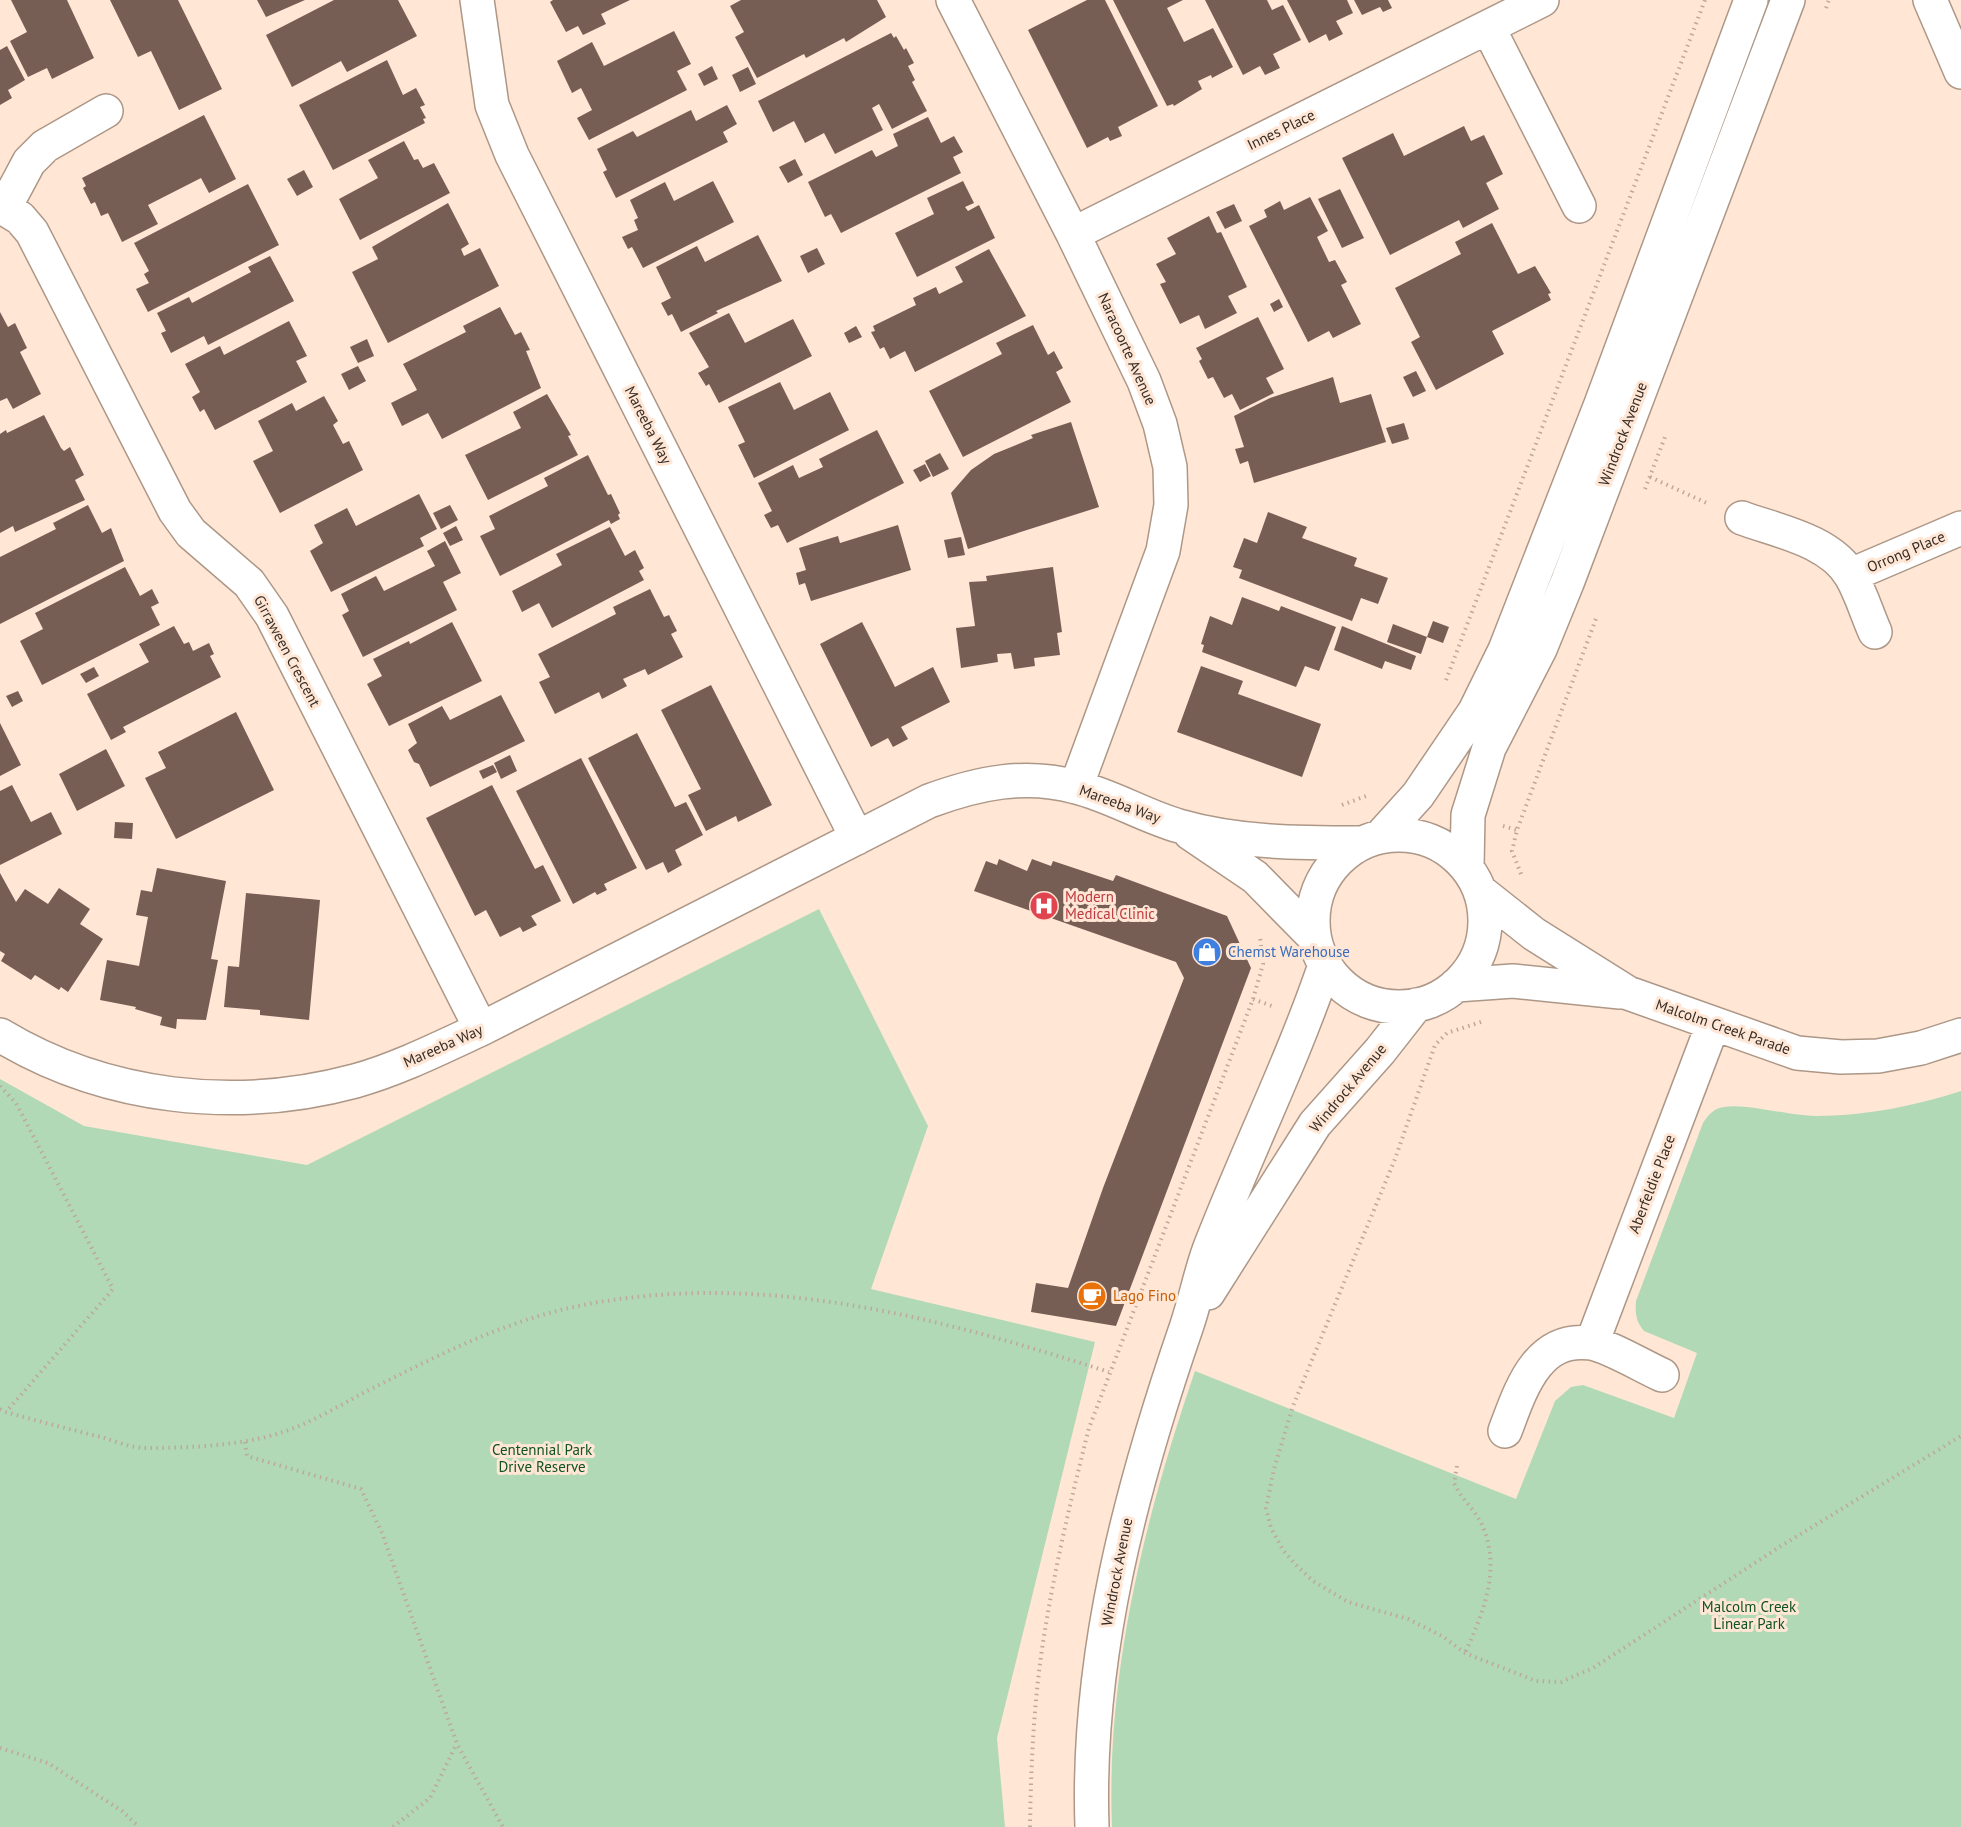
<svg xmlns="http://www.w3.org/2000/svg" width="1961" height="1827" font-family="'PT Sans',sans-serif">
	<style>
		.green { fill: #b1d9b6 }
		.building { fill: #765e54 }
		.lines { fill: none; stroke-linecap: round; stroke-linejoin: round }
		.minor-casing { stroke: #ad9787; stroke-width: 36 }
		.path { stroke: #bda99b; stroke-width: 4; stroke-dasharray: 1.5 4.5; stroke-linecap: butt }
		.minor { stroke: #fff; stroke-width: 33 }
		.labels { text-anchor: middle; stroke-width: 6; stroke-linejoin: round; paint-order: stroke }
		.street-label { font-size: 15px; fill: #362d26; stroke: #ffe6d5 }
		.health-label { font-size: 15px; fill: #be3a42; stroke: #ffe6d5; text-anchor: start }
		.shop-label { font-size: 15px; fill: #366cbe; stroke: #ffe6d5; text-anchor: start }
		.food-label { font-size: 15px; fill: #c56008; stroke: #ffe6d5; text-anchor: start }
		.park-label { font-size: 15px; fill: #0f5223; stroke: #ffe6d5 }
	</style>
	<rect width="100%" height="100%" fill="#ffe6d5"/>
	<!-- green -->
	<path class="green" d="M819,909L928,1126L871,1289L1095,1342L997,1738L1005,1827H0V1079L84,1126L307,1165Z
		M1961,1091V1827H1112C1106,1672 1145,1517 1195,1371L1516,1499L1555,1401L1571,1387L1583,1385L1674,1418L1697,1353L1644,1331C1636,1322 1635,1313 1636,1301L1703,1123C1708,1115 1714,1108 1724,1107C1745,1103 1790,1116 1816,1116C1865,1116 1914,1106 1961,1091Z"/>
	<!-- building -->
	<path class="building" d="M11,0H67L94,58L52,79L47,68L28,77L10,41L27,32Z
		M110,0H178L222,89L179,110L151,51L138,57Z
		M257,0H305L266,17Z
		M334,0H398L417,36L347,72L341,61L292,87L266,35Z
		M553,0H630L601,14L606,24L583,35L578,26L566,32L550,2Z
		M741,0H877L886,17L846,42L844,38L806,58L804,54L757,78L735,37L744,32L730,6Z
		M1087,0H1105L1158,106L1118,127L1122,136L1110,141L1108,137L1087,148L1028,30Z
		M1113,0H1183L1167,8L1184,42L1213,28L1233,67L1212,78L1211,75L1198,81L1202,89L1174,106L1173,104L1167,106Z
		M1205,0H1267L1272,10L1283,5L1301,40L1273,54L1280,68L1265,75L1260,66L1243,75Z
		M1287,0H1347L1353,13L1336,21L1343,34L1329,41L1326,34L1309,43Z
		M1354,0H1388L1392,8L1383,12L1380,7L1362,15Z
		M674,31L691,64L677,71L687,90L589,140L577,118L592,110L581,88L572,93L557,61L592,42L604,66Z
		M891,33L894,38L896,36L904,50L906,48L914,63L908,66L915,80L912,82L927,111L892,129L879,104L872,108L883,130L835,154L824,133L805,143L794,121L773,132L758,101Z
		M7,46L25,80L8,90L12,98L0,105V50Z
		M387,60L403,95L416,88L425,105L420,107L426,118L423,119L425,123L333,170L299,105Z
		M712,66L718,79L704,86L698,74Z
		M748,67L756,84L740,92L732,75Z
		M727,105L737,124L723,132L728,142L616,198L603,172L607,170L597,149L633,131L637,137L691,110L696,121Z
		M204,115L236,179L209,193L201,178L148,205L158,224L122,242L108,213L101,216L95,202L91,204L83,188L86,186L82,178Z
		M928,117L941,143L954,136L963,152L953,157L961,173L841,233L831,214L825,217L808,182L872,150L876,157L898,146L893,134Z
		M1464,126L1471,141L1484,135L1503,174L1486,183L1499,209L1463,228L1459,220L1390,255L1342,158L1393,133L1404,156Z
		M404,141L414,160L418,159L423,168L434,163L450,193L360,240L339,199L378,178L368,160Z
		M795,159L803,175L788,183L779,167Z
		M304,170L313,187L297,196L287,179Z
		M713,181L734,222L643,268L632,247L628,249L622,237L638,230L634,220L638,218L630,200L665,182L674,201Z
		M963,181L974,203L965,207L968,211L979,205L995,238L917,277L895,233L934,214L927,198Z
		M248,184L279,245L148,312L136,289L149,283L144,274L149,271L134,243Z
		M1340,189L1364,238L1342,248L1318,199Z
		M1310,197L1328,231L1317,237L1329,262L1335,260L1347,282L1341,285L1361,324L1333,338L1329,331L1308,342L1249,226L1267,217L1264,210L1280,201L1284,210Z
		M448,203L469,244L461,249L464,256L480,248L499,286L388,343L352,272L378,259L372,247Z
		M1234,204L1242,221L1225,229L1216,212Z
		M1209,216L1217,233L1221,232L1247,287L1228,296L1237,313L1205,329L1199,315L1180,324L1160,284L1166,282L1156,264L1176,254L1167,238Z
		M1492,223L1518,274L1535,266L1551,293L1548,294L1551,300L1492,331L1504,354L1436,390L1411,342L1420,337L1395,288L1461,254L1455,242Z
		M758,235L782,281L716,311L718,313L681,332L672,314L668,316L661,303L671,298L656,267L697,246L705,262Z
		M817,248L825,264L808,273L800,256Z
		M989,249L1026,316L915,372L905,351L890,359L884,347L880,349L871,332L875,331L873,326L916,305L913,298L936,287L939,294L963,282L955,267Z
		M270,256L294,301L208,345L204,336L171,353L161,333L166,331L157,313L189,297L192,303L251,272L248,267Z
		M1279,299L1283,307L1274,312L1270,304Z
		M500,307L515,335L521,332L530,350L526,351L541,388L442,439L428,413L402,426L391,403L417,390L403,364L466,332L463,326Z
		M0,312L8,327L15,323L27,348L20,352L41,394L13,409L7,398L0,401Z
		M729,313L745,343L793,319L812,356L719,403L709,384L706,386L698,373L709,367L689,333Z
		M1258,317L1284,369L1266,378L1274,393L1240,410L1232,394L1224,398L1213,377L1208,379L1199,361L1202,359L1196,348Z
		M289,321L307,356L296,361L307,382L215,430L204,409L200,412L192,397L200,392L185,364L220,346L224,355Z
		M1033,325L1048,355L1054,351L1063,368L1056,372L1071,402L963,457L929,391L1002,354L996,343Z
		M856,326L862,337L849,343L844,333Z
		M367,339L374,356L358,363L350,347Z
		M358,366L366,381L349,390L341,374Z
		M1416,371L1426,391L1413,397L1403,377Z
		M1333,377L1340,403L1371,394L1386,442L1254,483L1248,461L1240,464L1235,449L1244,447L1234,416L1270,398Z
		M780,382L794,410L830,392L849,430L754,478L738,445L745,442L728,407Z
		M547,394L571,435L568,436L578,455L488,500L465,455L521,428L513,412Z
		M324,396L338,421L333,425L343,444L349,441L363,470L280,513L253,461L273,451L258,421L292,403L296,411Z
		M44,415L61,448L64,451L70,447L84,475L75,480L85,500L15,532L13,526L0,533V434L6,430L7,433Z
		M1071,422L1099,507L968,549L951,493L971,470L994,454L1033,438L1031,435Z
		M1404,423L1409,439L1392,444L1386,428Z
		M877,430L904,483L787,543L778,525L771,528L764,515L772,511L758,483L793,465L799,478L823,467L819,459Z
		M940,453L949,469L933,477L925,461Z
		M588,455L608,495L611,494L620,513L618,515L620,519L611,524L609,520L500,576L480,536L495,529L489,516L548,486L544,478Z
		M925,464L931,476L920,482L913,470Z
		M419,494L437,529L420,538L424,546L331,592L310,551L323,543L314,525L347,508L356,526Z
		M88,505L102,533L111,528L124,561L0,624V557L56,529L53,523Z
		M450,505L458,520L441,529L433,513Z
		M1268,512L1307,527L1302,538L1357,558L1354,566L1388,578L1378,604L1361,598L1352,621L1239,578L1242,570L1233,567L1244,538L1257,543Z
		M898,525L911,570L811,601L805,583L799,585L796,573L806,570L799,548L838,536L840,543Z
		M456,526L463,540L450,546L443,533Z
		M610,527L625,556L635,550L644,568L639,571L644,580L552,628L539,603L522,612L512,591L562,565L556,554Z
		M961,537L965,555L948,558L944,540Z
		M445,541L461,573L443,582L457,610L363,657L342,615L349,611L341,594L376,576L384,591L435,566L427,551Z
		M125,567L140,596L152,589L159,603L151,607L160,625L42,685L20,641L43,629L35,613Z
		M1053,567L1062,632L1057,633L1060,655L1034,658L1035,666L1014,669L1011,653L997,654L998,662L961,668L956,628L975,626L969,582L987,581L986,576Z
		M650,589L664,617L669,615L677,631L671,634L683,657L648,675L645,669L623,679L627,686L602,699L599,692L555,714L539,682L550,677L538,654L616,614L613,607Z
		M1242,597L1279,611L1281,606L1336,627L1319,671L1305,666L1296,687L1202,652L1204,645L1201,644L1210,616L1232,625Z
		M1433,621L1449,627L1443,643L1427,637L1421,654L1387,642L1393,624L1427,637Z
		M452,622L482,681L389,726L367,684L382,676L373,659L409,641L410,644Z
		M862,622L895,687L933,667L950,702L901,727L908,739L893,747L888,738L871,747L820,644Z
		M174,626L184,644L189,642L193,651L209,643L214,654L210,656L221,677L123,727L126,732L111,740L87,694L149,662L139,644Z
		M1342,626L1416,656L1411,670L1385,661L1382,669L1334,650Z
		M1201,666L1243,681L1238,694L1321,724L1302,777L1177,732Z
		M94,667L99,676L86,683L80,674Z
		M711,685L772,805L738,822L736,816L706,831L688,795L701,789L661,710Z
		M18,691L23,701L12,707L6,696Z
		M501,695L525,741L430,787L419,764L414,762L408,750L417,743L408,724L442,706L450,720Z
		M236,712L274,790L176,839L145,778L166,768L158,752Z
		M0,723L21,765L0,776Z
		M637,733L675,807L686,802L703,835L675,850L682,865L668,873L663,862L646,870L588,758Z
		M106,749L125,786L77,811L59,774Z
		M510,755L517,771L501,779L494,763Z
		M581,758L637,868L604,884L607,890L597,895L595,892L573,904L516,791Z
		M493,765L497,772L483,779L479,771Z
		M12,785L31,822L51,812L62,834L0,865V791Z
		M492,785L535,869L543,865L561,901L531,916L537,925L523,932L520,927L500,937L486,910L475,916L426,818Z
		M115,822L133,823L132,839L114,838Z
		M999,859L1027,871L1032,859L1051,866L1053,861L1113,881L1116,875L1227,916L1251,968L1116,1326L1031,1312L1036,1283L1068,1288L1103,1188L1184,978L1176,962L974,891L986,861L997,865Z
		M157,868L226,881L211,959L218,960L206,1020L177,1019L176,1029L160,1025L162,1017L135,1009L136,1007L100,1000L107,960L139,966L148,917L136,915L141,890L152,892Z
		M0,873L16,902L25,889L48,904L59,888L90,909L80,924L103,939L68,992L61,987L59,990L35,975L31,980L1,961L5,954L0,951Z
		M246,893L320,900L309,1020L260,1015V1010L224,1007L228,966L239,967Z"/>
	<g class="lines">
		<!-- minor casing -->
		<g class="minor-casing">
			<path id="minor" d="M477,0L492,105L512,155L857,838
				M953,0L1073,234L1144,381L1160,424L1170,467L1171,505L1163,551L1076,787
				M1930,0L1961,72
				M1488,27L1579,206
				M0,206L20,218L32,232L175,511L191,533L249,583L272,616L481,1029
				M5,207L29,162L45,146L106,111
				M1073,234L1542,0
				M1742,518C1777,531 1830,540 1851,576C1861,593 1867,614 1875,632
				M1851,575L1961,528
				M1190,833L1255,877L1314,937
				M1313 921a86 86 0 1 1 172 0a86 86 0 1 1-172 0Z
				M1380,837L1418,795L1475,711L1505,650L1601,404L1751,0
				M1467,867L1468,815L1489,748L1540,649L1567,583L1788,0
				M1481,892L1534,934L1628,993L1797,1053L1841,1057L1878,1056L1921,1048L1961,1035
				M1456,985L1513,981L1620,992
				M0,1035C106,1099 236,1113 355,1081C398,1069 440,1048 481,1029L929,801C978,783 1025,773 1076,787C1112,796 1144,816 1179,826C1238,843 1301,843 1361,843
				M1208,1293L1315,1124L1380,1051L1416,1005
				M1592,1343L1713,1024
				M1505,1431C1520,1392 1536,1336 1590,1343C1607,1345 1644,1367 1662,1375
				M1092,1827C1086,1656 1131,1488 1186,1328C1195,1302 1200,1275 1209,1250C1246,1154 1292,1062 1325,965"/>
		</g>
		<!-- path -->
		<path class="path" d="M1826,8L1829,0
			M1650,477L1709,504
			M1645,489L1665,437
			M1446,680L1705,0
			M1342,805L1366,796
			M1503,826L1517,830
			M1521,874L1512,851L1517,830L1597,616
			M1253,999L1263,964L1260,937
			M1481,1022L1447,1033L1435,1045L1395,1159L1293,1406L1274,1469L1266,1508L1271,1528L1283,1550L1296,1565L1313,1581L1348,1602L1408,1619L1442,1636L1465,1653L1536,1681L1561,1682L1593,1668L1781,1546L1961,1436
			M0,1086L16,1103L113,1289L6,1412
			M0,1409L6,1412C37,1421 69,1429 101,1437C115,1441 131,1448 145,1448C188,1448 236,1446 277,1434C307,1425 337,1407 365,1392C435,1357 501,1322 578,1306C759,1269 937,1317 1109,1372
			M245,1442L247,1456L361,1489L382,1533L457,1744L503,1827
			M1457,1466L1454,1483C1460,1497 1473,1508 1480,1521C1503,1566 1484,1611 1465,1653
			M0,1748L48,1763L122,1811L139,1827
			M393,1827L430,1798L456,1745
			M1030,1827C1031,1762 1034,1695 1045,1630C1056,1562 1072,1495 1089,1428L1253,999L1272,1006"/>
		<!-- minor -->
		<use href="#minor" class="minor"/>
	</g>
	<!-- icons -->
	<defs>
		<g id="hospital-disc" transform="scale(1.5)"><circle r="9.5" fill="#e0444e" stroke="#ffe6d5"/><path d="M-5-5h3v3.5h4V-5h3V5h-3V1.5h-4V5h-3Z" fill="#fff"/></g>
		<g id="shop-disc" transform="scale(1.5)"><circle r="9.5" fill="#3f7fe0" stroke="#ffe6d5"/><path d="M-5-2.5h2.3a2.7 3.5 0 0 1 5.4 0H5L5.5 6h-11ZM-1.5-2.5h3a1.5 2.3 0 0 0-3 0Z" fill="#fff"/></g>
		<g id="cafe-disc" transform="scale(1.5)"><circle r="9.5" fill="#e8710a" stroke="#ffe6d5"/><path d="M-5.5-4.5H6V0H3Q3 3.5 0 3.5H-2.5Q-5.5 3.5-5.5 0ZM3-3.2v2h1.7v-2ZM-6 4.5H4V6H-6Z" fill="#fff"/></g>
	</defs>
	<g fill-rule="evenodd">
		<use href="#hospital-disc" x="1044" y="906"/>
		<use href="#shop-disc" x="1207" y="952"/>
		<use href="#cafe-disc" x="1092" y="1296"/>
	</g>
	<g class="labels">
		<!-- street labels -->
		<g class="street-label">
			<text transform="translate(1281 130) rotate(-26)" y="5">Innes Place</text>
			<text transform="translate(1127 349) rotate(66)" y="5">Naracoorte Avenue</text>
			<text transform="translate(648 425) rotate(63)" y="5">Mareeba Way</text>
			<text transform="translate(1623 434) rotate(-69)" y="5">Windrock Avenue</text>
			<text transform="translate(1906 552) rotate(-23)" y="5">Orrong Place</text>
			<text transform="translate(287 651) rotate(62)" y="5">Girraween Crescent</text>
			<text transform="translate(1120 804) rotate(20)" y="5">Mareeba Way</text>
			<text transform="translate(1723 1027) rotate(19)" y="5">Malcolm Creek Parade</text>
			<text transform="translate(443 1046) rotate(-24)" y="5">Mareeba Way</text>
			<text transform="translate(1348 1088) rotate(-50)" y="5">Windrock Avenue</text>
			<text transform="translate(1652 1184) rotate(-69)" y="5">Aberfeldie Place</text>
			<text transform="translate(1117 1572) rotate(-79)" y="5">Windrock Avenue</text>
		</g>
		<!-- health labels -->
		<g class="health-label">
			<text x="1065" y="902">Modern<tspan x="1065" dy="17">Medical Clinic</tspan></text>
		</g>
		<!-- shop labels -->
		<g class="shop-label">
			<text x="1228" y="957">Chemst Warehouse</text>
		</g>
		<!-- food labels -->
		<g class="food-label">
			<text x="1113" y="1301">Lago Fino</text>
		</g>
		<!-- park labels -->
		<g class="park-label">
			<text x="542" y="1455">Centennial Park<tspan x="542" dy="17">Drive Reserve</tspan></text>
			<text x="1749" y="1612">Malcolm Creek<tspan x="1749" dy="17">Linear Park</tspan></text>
		</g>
	</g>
</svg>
